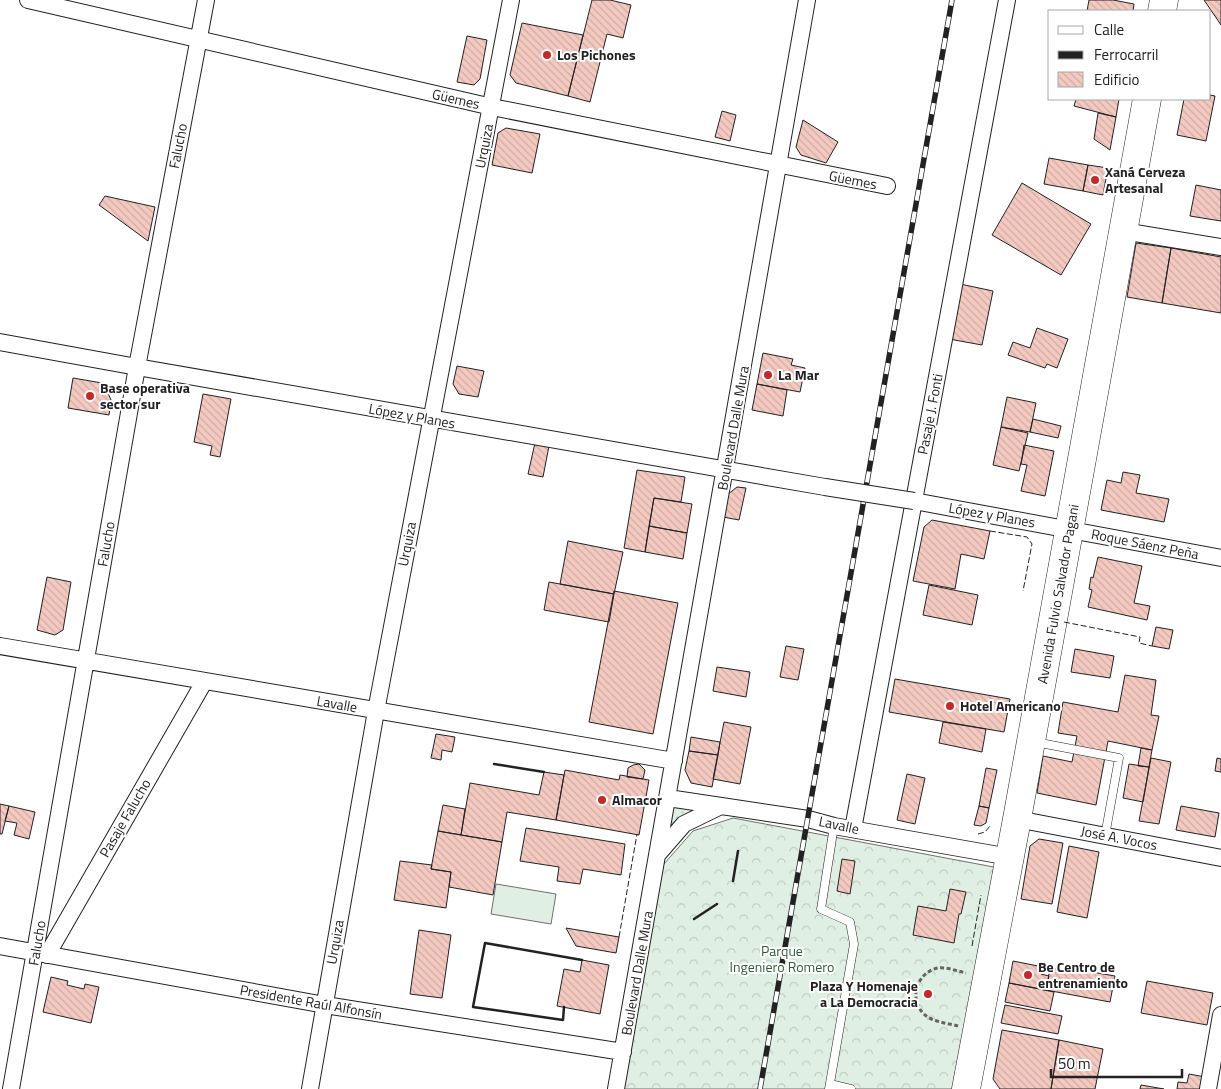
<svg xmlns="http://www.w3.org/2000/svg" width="1221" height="1089" font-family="'Titillium Web',sans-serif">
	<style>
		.grass { fill: url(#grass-dots); stroke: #6f6f6f }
		.forest { fill: url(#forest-crowns); stroke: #6f6f6f }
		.pitch { fill: #e0efe3; stroke: #6f6f6f }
		.building { fill: url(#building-back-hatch); stroke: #222 }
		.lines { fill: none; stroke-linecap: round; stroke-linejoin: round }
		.lane-casing { stroke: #222; stroke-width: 9 }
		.street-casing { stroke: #222; stroke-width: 18 }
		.highway-casing { stroke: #222; stroke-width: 29 }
		.path { stroke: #646464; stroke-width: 3; stroke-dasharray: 4 2.5; stroke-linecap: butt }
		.lane { stroke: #fff; stroke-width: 8 }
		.street { stroke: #fff; stroke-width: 16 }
		.highway { stroke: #fff; stroke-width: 28 }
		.rail-casing { stroke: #222; stroke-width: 5.5 }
		.rail { stroke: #fff; stroke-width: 4; stroke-dasharray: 11; stroke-linecap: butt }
		.street-bridge-casing { stroke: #222; stroke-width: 18; stroke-linecap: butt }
		.street-bridge { stroke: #fff; stroke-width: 16 }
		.fence { stroke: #222; stroke-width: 1; stroke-dasharray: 6 2.5; stroke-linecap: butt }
		.wall { stroke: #222; stroke-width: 2.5 }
		.poi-dot { fill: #c62828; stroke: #fff; stroke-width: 2 }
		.labels { text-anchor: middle; stroke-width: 4; stroke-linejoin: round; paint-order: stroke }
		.poi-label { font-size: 14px; font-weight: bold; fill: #222; stroke: #fff; text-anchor: start }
		.street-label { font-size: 14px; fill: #222; stroke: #fff }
		.park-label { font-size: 14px; fill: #2f5e38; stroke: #fff }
	</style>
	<defs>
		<pattern id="grass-dots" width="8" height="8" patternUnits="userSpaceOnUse" patternTransform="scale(1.25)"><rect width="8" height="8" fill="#e0efe3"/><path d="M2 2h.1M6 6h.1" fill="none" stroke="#c0cdc2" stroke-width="1.8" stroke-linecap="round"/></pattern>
		<pattern id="forest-crowns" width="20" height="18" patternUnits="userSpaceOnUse" patternTransform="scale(1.25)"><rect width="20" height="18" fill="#e0efe3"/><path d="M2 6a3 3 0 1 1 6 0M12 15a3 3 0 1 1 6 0" fill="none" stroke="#c0cdc2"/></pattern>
		<pattern id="building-back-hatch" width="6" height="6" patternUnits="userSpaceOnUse" patternTransform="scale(1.25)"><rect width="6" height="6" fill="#f3c9c0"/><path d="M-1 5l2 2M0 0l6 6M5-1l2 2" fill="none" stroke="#d0aca5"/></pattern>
	</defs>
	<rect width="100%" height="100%" fill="#fff"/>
	<!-- grass -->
	<path class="grass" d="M671,802L709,808L662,847Z"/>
	<!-- forest -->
	<path class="forest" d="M733,818L999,868L957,1089H624L663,865L693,831Z"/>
	<!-- pitch -->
	<path class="pitch" d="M496,884L556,894L551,924L491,914Z"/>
	<!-- building -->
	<path class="building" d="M592,0H610L631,5L623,38L607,34L590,102L568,96Z
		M1089,0H1113L1134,4L1133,11H1087Z
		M1204,0H1221V25Z
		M522,23L583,35L568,96L516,83L510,75Z
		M467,36L487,40L480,79L474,85L457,82Z
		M1210,95L1215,96L1206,141L1177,135L1184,99H1210Z
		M1076,99H1119L1116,117L1074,106Z
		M722,111L736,115L730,141L715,137Z
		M1098,113L1116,117L1110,150L1094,139Z
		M803,120L838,142L826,163L801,155L796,147Z
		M506,128L540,134L532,173L492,165L498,133Z
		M1049,158L1088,165L1083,191L1044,184Z
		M1088,165L1108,168L1103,195L1083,191Z
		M1022,183L1091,224L1061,275L992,235Z
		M1196,185L1221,190V221L1190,216Z
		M105,196L155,207L148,241L99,205Z
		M1136,243L1171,248L1162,303L1127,297Z
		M1171,248L1221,257V313L1162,303Z
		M960,284L993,291L982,345L949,339Z
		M1037,328L1068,339L1057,368L1047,364L1045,368L1008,355L1013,342L1030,348Z
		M763,353L793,359L791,365L805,368L800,392L757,384Z
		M457,366L484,371L478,397L459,394L453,384Z
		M73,378L102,383L101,392L108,393L111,400L109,415L68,408Z
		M757,384L787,390L783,416L752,410Z
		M203,394L231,399L220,457L210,455L212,446L194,442Z
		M1007,397L1036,403L1030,432L1001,427Z
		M1033,419L1061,426L1058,438L1030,432Z
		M1001,427L1028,433L1019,471L993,465Z
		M535,443L549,446L543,477L528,474Z
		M1024,445L1054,451L1045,496L1021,491L1027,465L1021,464Z
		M637,470L685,477L681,502L654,498L645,552L624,548Z
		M1123,472L1140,475L1136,493L1169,499L1164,522L1101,510L1107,480L1121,483Z
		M737,487L746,488L739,520L723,517L727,495Z
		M654,498L692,504L687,533L649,526Z
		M932,520L990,531L984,559L961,554L955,589L913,581L924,527Z
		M649,526L687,533L683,559L645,552Z
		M568,541L623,552L614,594L560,584Z
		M1098,557L1142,566L1134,603L1150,606L1147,620L1088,607L1092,590L1089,589L1091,577L1093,578Z
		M47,577L71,582L63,630L55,635L37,630Z
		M549,582L614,594L609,622L544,610Z
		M929,585L978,595L972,625L923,615Z
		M614,591L678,603L653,734L589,722Z
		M1156,627L1173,630L1169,649L1152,646Z
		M786,646L804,649L798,680L780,677Z
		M1075,649L1114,656L1110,678L1071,672Z
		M717,667L750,672L746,697L713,691Z
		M1125,675L1156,680L1151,715L1159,716L1152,750L1108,741L1096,805L1037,793L1043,756L1072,762L1077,736L1058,733L1063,702L1118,712Z
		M895,679L1010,699L1004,732L889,712Z
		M724,722L751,727L740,784L713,779Z
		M943,722L986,729L982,752L939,743Z
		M436,734L455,737L452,752L442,750L441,760L431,758Z
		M691,737L720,742L718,755L689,751Z
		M1141,748L1152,750L1149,767L1138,766Z
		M689,751L718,755L712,787L691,783L685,770Z
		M1151,758L1171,762L1159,824L1139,821Z
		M1217,758L1221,759V772L1215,771Z
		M639,764L645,770L643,779L627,777L628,768L633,765Z
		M1129,764L1149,767L1143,802L1123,798Z
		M986,768L997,770L989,808L979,806Z
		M565,770L619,780L620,775L649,780L639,835L556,820Z
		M544,772L564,775L556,820L507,812L502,842L461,835L470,783L539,795Z
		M907,774L925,778L915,824L897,820Z
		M0,804L9,806L2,834H0Z
		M443,805L465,809L461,835L438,831Z
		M9,806L35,812L29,839L14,835L17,823L5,821Z
		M979,806L989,808L986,823L981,826L974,825Z
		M1181,806L1219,813L1215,837L1176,830Z
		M526,828L625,844L621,875L583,869L580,884L557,881L559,867L520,861Z
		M438,831L502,842L493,895L449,887L451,872L431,869Z
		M1039,839L1063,843L1052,904L1021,899L1030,846Z
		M1069,846L1099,852L1087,918L1057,912Z
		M842,859L855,861L850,894L837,891Z
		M400,861L432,865L431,869L451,872L446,908L394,900Z
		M950,889L966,892L961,914H959L954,943L913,935L918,906L946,911Z
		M566,928L619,937L616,953L576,946Z
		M419,930L451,935L442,998L410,994Z
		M582,960L609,965L600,1014L557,1006L564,969L580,972Z
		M1013,961L1043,967L1041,974L1049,976L1046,990L1009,983Z
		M1050,968L1075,972V969L1115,976L1110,1002L1046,990Z
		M51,977L68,981L67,985L84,989L85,984L99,987L91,1023L43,1012Z
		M1147,981L1213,993L1207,1025L1141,1013Z
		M1009,983L1054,992L1050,1011L1005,1002Z
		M1005,1005L1062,1016L1058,1034L1001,1023Z
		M1002,1030L1059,1040L1051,1089H1000L993,1079Z
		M1059,1040L1103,1049L1095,1089H1051Z
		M1189,1074L1205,1077L1203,1089H1177L1178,1082L1187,1083Z
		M1141,1085L1164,1089H1140Z"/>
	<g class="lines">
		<!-- lane casing -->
		<g class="lane-casing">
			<path id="lane" d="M1035,742L1119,758L1105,836
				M830,1084L851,1089
				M829,1089L854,944L850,922L821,909L834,826"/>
		</g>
		<!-- street casing -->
		<g class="street-casing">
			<path id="street" d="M28,0L492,107L887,186
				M1123,231L1221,247
				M0,342L137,367L825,487
				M914,501L1221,558
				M0,646L674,761
				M668,798L808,819L834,826L1010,857
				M1017,819L1221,858
				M853,829L1007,0
				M658,854L684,824L721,806
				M0,946L325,1005L623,1052
				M47,955L204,682
				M11,1089L137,367L206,0
				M310,1089L376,711L511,0
				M616,1089L807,0
				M1208,1089L1221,1015"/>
		</g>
		<!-- highway casing -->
		<g class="highway-casing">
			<path id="highway" d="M1162,11L1164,0
				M966,1089L1017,819L1147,99"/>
		</g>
		<!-- path -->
		<path class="path" d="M958,1026C947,1023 932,1022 924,1014C908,999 917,972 938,968C947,967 957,971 966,973"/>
		<!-- lane -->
		<use href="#lane" class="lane"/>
		<!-- street -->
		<use href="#street" class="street"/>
		<!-- highway -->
		<use href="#highway" class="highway"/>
		<!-- rail casing -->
		<g class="rail-casing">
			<path id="rail" d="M760,1089L952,0"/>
		</g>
		<!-- rail -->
		<use href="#rail" class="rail"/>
		<!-- street-bridge casing -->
		<g class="street-bridge-casing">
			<path id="street-bridge" d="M825,487L914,501"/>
		</g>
		<!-- street-bridge -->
		<use href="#street-bridge" class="street-bridge"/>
		<!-- fence -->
		<path class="fence" d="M990,531L1027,537L1032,544L1023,591
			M1064,622L1140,637L1139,643L1152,646
			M978,834L985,832L990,826
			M619,937L637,834
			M972,946L981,895"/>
		<!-- wall -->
		<path class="wall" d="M494,764L544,772
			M733,881L738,851
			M694,919L717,904
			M564,1007L563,1020L473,1007L485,943L582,960"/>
	</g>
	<!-- markers -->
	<g class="poi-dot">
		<circle cx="547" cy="55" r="5"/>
		<circle cx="1095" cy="180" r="5"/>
		<circle cx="768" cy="375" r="5"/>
		<circle cx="90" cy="396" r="5"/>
		<circle cx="950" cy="706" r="5"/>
		<circle cx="602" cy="800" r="5"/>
		<circle cx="1028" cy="975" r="5"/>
		<circle cx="928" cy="994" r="5"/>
	</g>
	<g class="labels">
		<!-- poi labels -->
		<g class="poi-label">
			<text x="557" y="60">Los Pichones</text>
			<text x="1105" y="177">Xaná Cerveza<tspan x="1105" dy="16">Artesanal</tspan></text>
			<text x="778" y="380">La Mar</text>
			<text x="100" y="393">Base operativa<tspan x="100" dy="16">sector sur</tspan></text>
			<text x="960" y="711">Hotel Americano</text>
			<text x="612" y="805">Almacor</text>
			<text x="1038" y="972">Be Centro de<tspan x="1038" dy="16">entrenamiento</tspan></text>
			<text x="918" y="991" text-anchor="end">Plaza Y Homenaje<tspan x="918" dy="16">a La Democracia</tspan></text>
		</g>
		<!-- street labels -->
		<g class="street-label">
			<text transform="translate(456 99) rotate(13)" y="5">Güemes</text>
			<text transform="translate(178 146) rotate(-79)" y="5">Falucho</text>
			<text transform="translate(484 146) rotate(-79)" y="5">Urquiza</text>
			<text transform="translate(853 180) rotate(11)" y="5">Güemes</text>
			<text transform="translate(930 414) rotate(-79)" y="5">Pasaje J. Fonti</text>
			<text transform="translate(412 416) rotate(10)" y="5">López y Planes</text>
			<text transform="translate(733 428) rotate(-80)" y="5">Boulevard Dalle Mura</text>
			<text transform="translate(992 515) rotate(10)" y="5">López y Planes</text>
			<text transform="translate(106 544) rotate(-80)" y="5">Falucho</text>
			<text transform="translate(407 544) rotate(-79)" y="5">Urquiza</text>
			<text transform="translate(1145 544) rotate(11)" y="5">Roque Sáenz Peña</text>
			<text transform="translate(1058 594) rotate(-80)" y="5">Avenida Fulvio Salvador Pagani</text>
			<text transform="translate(337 704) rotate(10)" y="5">Lavalle</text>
			<text transform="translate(125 818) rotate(-60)" y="5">Pasaje Falucho</text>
			<text transform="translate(839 825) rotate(12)" y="5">Lavalle</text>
			<text transform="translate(1119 838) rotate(11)" y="5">José A. Vocos</text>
			<text transform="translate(335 942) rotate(-80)" y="5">Urquiza</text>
			<text transform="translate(37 943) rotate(-80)" y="5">Falucho</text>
			<text transform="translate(637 973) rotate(-80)" y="5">Boulevard Dalle Mura</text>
			<text transform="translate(311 1002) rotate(10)" y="5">Presidente Raúl Alfonsín</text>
		</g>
		<!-- park labels -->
		<g class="park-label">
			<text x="782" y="956">Parque<tspan x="782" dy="16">Ingeniero Romero</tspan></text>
		</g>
	</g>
	<!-- legend -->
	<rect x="1048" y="10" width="162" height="90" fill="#ffffff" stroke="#a7a7a7"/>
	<rect x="1058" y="26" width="25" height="8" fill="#ffffff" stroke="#a7a7a7"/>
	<text x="1094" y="35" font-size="15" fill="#222222">Calle</text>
	<rect x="1058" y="51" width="25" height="8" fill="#222222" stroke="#a7a7a7"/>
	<text x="1094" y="60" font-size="15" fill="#222222">Ferrocarril</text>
	<rect x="1058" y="72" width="25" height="15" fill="url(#building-back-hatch)" stroke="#a7a7a7"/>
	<text x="1094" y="85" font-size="15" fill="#222222">Edificio</text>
	<!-- scale -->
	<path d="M1051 1069v8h131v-8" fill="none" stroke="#222222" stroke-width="2.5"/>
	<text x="1058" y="1069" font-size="15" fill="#222222" stroke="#ffffff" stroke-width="4" paint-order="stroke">50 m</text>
</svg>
